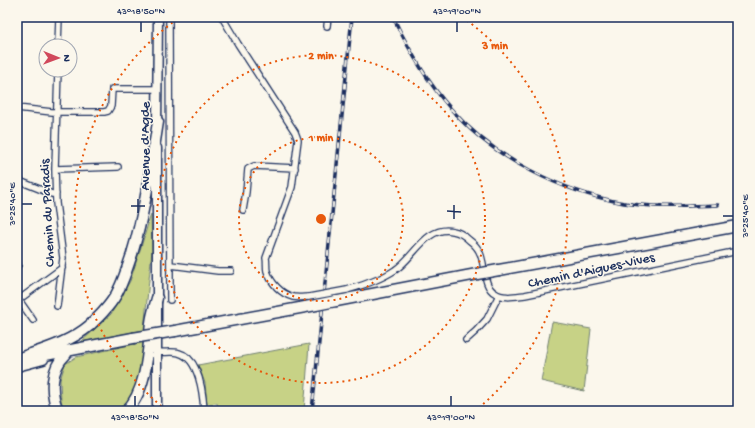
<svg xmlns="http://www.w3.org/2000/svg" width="755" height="428" font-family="'Gochi Hand',sans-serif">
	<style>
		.green { fill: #c7d286; stroke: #718072 }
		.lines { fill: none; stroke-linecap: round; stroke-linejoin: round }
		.street-casing { stroke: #1b2f5e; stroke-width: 8 }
		.secondary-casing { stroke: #1b2f5e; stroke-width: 11 }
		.highway-casing { stroke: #1b2f5e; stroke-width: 13 }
		.street { stroke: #fbf7ec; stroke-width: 5.5 }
		.secondary { stroke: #fbf7ec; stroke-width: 8 }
		.highway { stroke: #fbf7ec; stroke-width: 10 }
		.rail-casing { stroke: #1b2f5e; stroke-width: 3.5 }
		.rail { stroke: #fbf7ec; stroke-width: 2; stroke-dasharray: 6; stroke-linecap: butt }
		.street-bridge-casing { stroke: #1b2f5e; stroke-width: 8; stroke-linecap: butt }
		.highway-bridge-casing { stroke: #1b2f5e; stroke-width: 13; stroke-linecap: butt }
		.street-bridge { stroke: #fbf7ec; stroke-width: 5.5 }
		.highway-bridge { stroke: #fbf7ec; stroke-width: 10 }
		.ticks { fill: none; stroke: #1b2f5e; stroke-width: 1.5 }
		.ring { fill: none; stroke: #e8590c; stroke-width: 2; stroke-dasharray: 2 4 }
		.labels { text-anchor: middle; stroke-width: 3; stroke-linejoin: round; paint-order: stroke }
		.street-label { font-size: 14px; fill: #1b2f5e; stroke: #fbf7ec }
		.centre { fill: #e8590c; stroke: #fbf7ec; stroke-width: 2 }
		.ring-label { font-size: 12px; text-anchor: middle; font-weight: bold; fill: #e8590c; stroke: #fbf7ec; stroke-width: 3; stroke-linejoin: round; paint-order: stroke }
		.neatline { fill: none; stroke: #1b2f5e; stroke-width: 1.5 }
		.ticks-label { font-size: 10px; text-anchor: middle; fill: #1b2f5e }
	</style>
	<rect width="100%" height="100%" fill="#fbf7ec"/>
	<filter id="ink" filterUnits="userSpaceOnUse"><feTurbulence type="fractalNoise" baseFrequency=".025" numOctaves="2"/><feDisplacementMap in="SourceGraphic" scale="8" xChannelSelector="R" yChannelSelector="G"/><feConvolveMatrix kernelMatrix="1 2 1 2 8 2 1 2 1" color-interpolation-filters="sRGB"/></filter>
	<g filter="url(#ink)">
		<!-- green -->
		<path class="green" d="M151,214L152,250L144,330L81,342L111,314L130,281L141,247Z
			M552,322L591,329L584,391L541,381Z
			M143,342C141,367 139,394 118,411H66L61,401L60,380L65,364L76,357Z
			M309,344L304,411H218L217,403L207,404L205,383L198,365Z"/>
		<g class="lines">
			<!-- street casing -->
			<g class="street-casing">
				<path id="street" d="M169,17L170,300
					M222,17L238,44L295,132L298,140L292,187L266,258C267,262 266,267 267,271C271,283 281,294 293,297C299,298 304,297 309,297
					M327,26L328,17
					M58,46L59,17
					M17,108L52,112H104L108,111L111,106L112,89H158
					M55,169L118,167
					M17,180L52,194H56
					M243,210L246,192L248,169L254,166L295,168
					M17,264L18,265
					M171,265L218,271H231
					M347,290C363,285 380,280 395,270C414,258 426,225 453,231C459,232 465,236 469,240C473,243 477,247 479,251C486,263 482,286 495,293C503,299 516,296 525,295L738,251
					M19,300L33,320
					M17,301L62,268
					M57,306L63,258L56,203L55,169L58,70
					M466,340L476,331L487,319L499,295
					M157,352C163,353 173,351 179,353C199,358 203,394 204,411"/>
			</g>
			<!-- secondary casing -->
			<g class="secondary-casing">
				<path id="secondary" d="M157,128L158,17
					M157,411V148"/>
			</g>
			<!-- highway casing -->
			<g class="highway-casing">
				<path id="highway" d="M499,270L738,226
					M336,301L477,274
					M175,331L316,305
					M35,357L133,338
					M17,359C41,350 69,343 89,326C100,316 112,304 118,291C124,279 128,266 132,254C145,211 151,166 158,122
					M17,366L43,359
					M58,411C50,392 50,369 66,354
					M126,411C147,391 148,350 151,323C152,314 155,306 157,298"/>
			</g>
			<!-- street -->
			<use href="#street" class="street"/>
			<!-- secondary -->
			<use href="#secondary" class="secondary"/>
			<!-- highway -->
			<use href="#highway" class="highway"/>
			<!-- rail casing -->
			<g class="rail-casing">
				<path id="rail" d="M393,17C409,50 427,82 451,109C493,158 562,192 624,203C656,208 687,206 718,205
					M312,411L352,17"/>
			</g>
			<!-- rail -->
			<use href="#rail" class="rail"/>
			<!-- street-bridge casing -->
			<g class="street-bridge-casing">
				<path id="street-bridge" d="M309,297L347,290"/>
			</g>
			<!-- highway-bridge casing -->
			<g class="highway-bridge-casing">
				<path id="highway-bridge" d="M477,274L499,270
					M316,305L336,301
					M133,338L175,331"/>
			</g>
			<!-- street-bridge -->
			<use href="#street-bridge" class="street-bridge"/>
			<!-- highway-bridge -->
			<use href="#highway-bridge" class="highway-bridge"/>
		</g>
	</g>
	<!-- ticks -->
	<path class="ticks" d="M141,32V22M457,32V22M22,204H32M131,206H145M447,211L461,212M138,213V199M723,216H733M454,219V205M135,406V396M451,406V396"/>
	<!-- distance rings -->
	<g class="ring">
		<circle cx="321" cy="219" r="82"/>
		<circle cx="321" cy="219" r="164"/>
		<path d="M166 410A246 246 0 0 1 180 17M462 17A246 246 0 0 1 476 410"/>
	</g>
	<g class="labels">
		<!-- street labels -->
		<g class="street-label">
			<text transform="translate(144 146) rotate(-90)" y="5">Avenue d'Agde</text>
			<text transform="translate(46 213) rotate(-93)" y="5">Chemin du Paradis</text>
			<text transform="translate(591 269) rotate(-12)" y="5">Chemin d'Aigues-Vives</text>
		</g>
	</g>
	<circle cx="321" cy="219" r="6" class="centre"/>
	<g class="ring-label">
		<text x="495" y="49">3 min</text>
		<text x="321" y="59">2 min</text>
		<text x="321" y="141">1 min</text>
	</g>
	<!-- margin -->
	<rect width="755" height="428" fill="none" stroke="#fbf7ec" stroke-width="44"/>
	<!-- north arrow -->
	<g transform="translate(58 58) rotate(91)"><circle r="19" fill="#fbf7ec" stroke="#a1a7b3"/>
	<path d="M0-3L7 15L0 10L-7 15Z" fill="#d1495b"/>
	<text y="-6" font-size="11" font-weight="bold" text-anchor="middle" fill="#1b2f5e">N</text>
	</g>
	<rect x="22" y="22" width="711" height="384" class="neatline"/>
	<g class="ticks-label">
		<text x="141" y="14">43°18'50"N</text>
		<text x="457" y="14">43°19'00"N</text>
		<text transform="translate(11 204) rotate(-90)" y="4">3°25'40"E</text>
		<text transform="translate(744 216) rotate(-90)" y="4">3°25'40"E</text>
		<text x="135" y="420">43°18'50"N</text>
		<text x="451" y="420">43°19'00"N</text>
	</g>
</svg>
